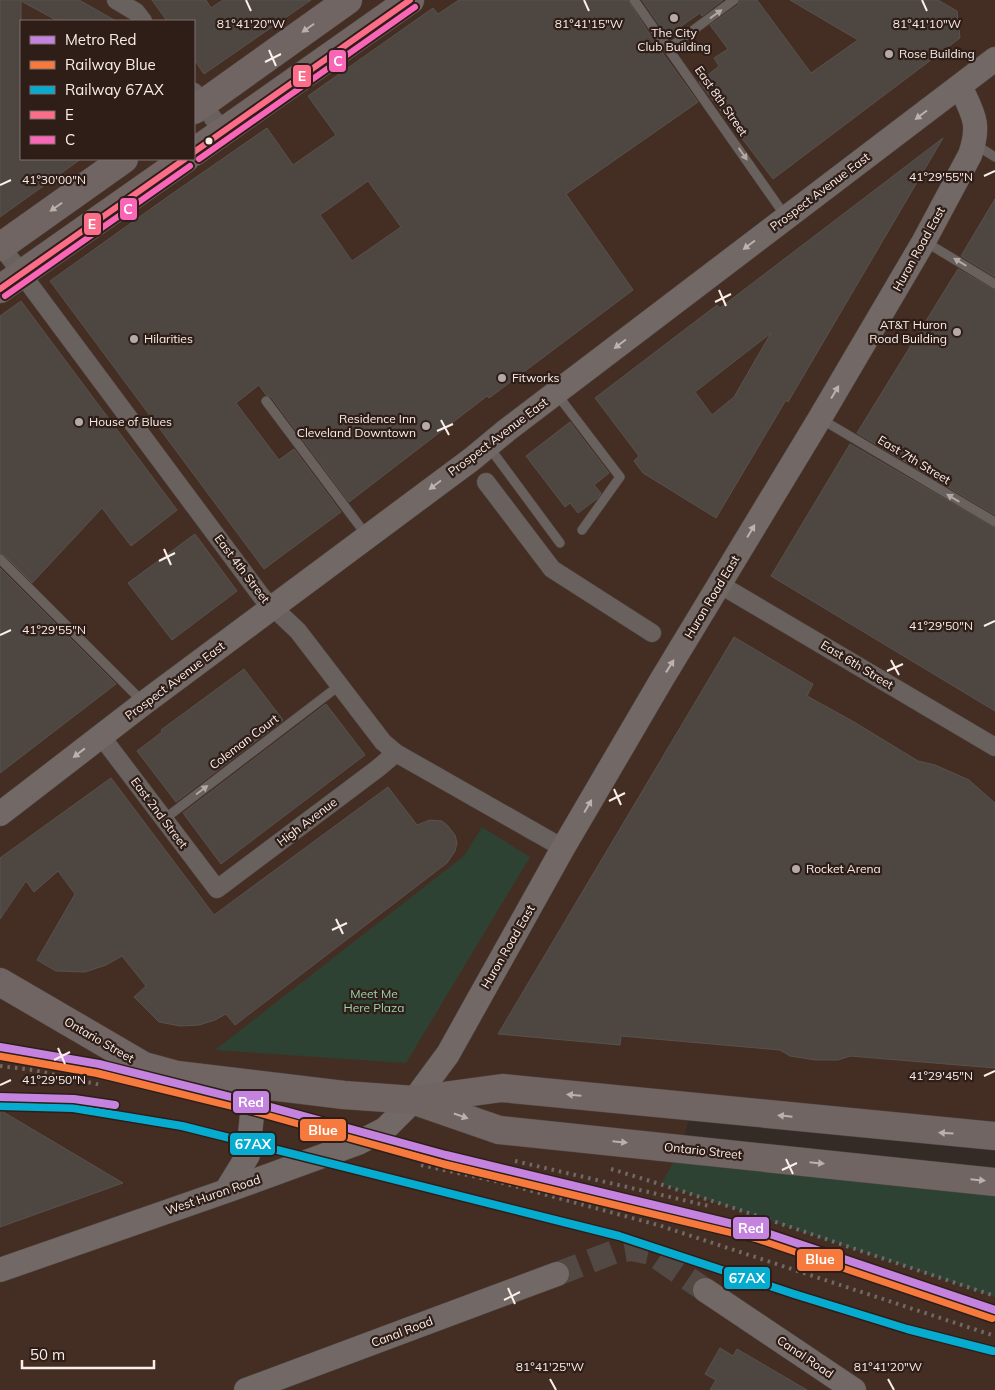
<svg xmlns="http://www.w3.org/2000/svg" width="995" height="1390" font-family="Mulish,sans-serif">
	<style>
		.built { fill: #442e24; fill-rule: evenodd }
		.green { fill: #2d4232 }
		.building { fill: #4d4641; stroke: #58524d; fill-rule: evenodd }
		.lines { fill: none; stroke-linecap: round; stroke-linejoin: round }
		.secondary-tunnel { stroke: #524844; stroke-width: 24; stroke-dasharray: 24 12; stroke-linecap: butt }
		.lane-casing { stroke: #504844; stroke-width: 10 }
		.street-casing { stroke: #504844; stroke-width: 19 }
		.secondary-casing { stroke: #504844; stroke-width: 25 }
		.primary-casing { stroke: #504844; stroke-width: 29 }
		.lane { stroke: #69615e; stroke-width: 9 }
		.street { stroke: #69615e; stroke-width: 18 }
		.secondary { stroke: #726865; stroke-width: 24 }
		.primary { stroke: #706562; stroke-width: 28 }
		.rail { stroke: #706966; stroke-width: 4; stroke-dasharray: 2.5 5; stroke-linecap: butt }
		.bus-1-casing { stroke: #2f1e18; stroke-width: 10 }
		.bus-2-casing { stroke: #2f1e18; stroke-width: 10 }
		.bus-1 { stroke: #fb6d88; stroke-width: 6 }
		.bus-2 { stroke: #fa66b7; stroke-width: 6 }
		.rail-1-casing { stroke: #2f1e18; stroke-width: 11 }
		.rail-2-casing { stroke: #2f1e18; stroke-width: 11 }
		.rail-1 { stroke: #f6793e; stroke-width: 8 }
		.rail-2 { stroke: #06acd0; stroke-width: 8 }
		.metro-1-casing { stroke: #2f1e18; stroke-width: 11 }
		.metro-1 { stroke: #c483df; stroke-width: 8 }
		.oneway { fill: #b2a8a4 }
		.oneway2 { fill: #bcb0ac }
		.oneway3 { fill: #bdb2ae }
		.ticks { fill: none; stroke: #faeee9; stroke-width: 2 }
		.poi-dot { fill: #b5aaa5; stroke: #2f1e18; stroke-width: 2 }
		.bus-dot { fill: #faeee9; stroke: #2f1e18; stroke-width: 2 }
		.labels { text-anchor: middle; stroke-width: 4.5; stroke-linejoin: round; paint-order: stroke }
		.poi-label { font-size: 12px; fill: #faeee9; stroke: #2f1e18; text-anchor: start }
		.street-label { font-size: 12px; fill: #faeee9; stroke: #2f1e18 }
		.park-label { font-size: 12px; fill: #9dd6af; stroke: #2f1e18 }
		.ticks-label { font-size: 12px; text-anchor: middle; fill: #faeee9; stroke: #2f1e18; stroke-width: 4.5; stroke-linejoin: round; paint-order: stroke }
		.line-badge { stroke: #2f1e18; stroke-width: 2 }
		.badge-label { font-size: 14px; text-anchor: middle; font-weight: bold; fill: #fff }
	</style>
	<rect width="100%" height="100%" fill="#342b27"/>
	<!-- built -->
	<path class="built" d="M0,0H995V1136L692,1106L681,1149L664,1185L995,1297V1390H0ZM21,21H194V159H21Z"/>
	<!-- green -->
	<path class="green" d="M482,827L530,857L406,1063L215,1050L464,856Z
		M681,1149L995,1182V1297L661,1184Z"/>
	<!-- building -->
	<path class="building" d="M0,0H79L116,21H58L21,1V159H81L0,217Z
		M152,0H206L211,8L223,0H311L204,74L194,59V21H167Z
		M459,0H628L656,44L698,102L566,194L633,290L489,398L487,396L349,502L271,397L266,395L259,385L236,403L279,460L294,449L341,512L264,569L50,281L166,198L267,128L293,165L336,135L308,96L433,8L438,14ZM368,181L401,227L352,261L320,215Z
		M642,0H723L702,16L700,13L667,36Z
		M740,0H757L811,73L858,40L790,0H938L957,11L960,38L773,179L699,82L719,66L714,58L728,49L710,25L738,5Z
		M943,138L788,402L786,400L716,518L643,473L634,461L639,456L595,398L717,305L720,308ZM771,333L734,397L712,415L695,392Z
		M995,199V277L961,256Z
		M958,269L995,290V515L857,433Z
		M21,301L177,510L131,546L102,508L32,583L4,555L0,553V316Z
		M570,422L609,473L594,485L601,493L598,498L578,513L570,503L565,507L526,456Z
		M850,444L995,528V711L771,576Z
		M195,534L237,591L172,640L128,583Z
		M0,568L116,684L0,773Z
		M734,637L813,684L807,696L854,722L918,761L935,765L969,780L995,803V1068L850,1056L838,1060H816L790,1056L780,1050L621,1036L620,1045L498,1034Z
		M244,669L283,720L176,802L137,751L162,732L161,730Z
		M326,704L365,755L221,864L183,813Z
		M111,778L214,915L388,787L417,825L430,820L442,821L448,826L455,835L457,843L455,851L447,863L235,1025L226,1014L215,1020L199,1025L180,1026L159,1022L134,997L146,986L122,956L106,965L85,972L56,971L37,960L75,894L58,871L34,892L26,881L0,919V858Z
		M0,1110L123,1183L0,1227Z
		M720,1348L733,1356L737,1349L807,1390H710L716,1380L705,1374Z"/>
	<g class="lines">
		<!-- secondary-tunnel -->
		<path class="secondary-tunnel" d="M557,1274L614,1252L632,1249L651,1253L705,1290"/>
		<!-- lane casing -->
		<g class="lane-casing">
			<path id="lane" d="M634,0L786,217
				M669,48L734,0
				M974,144L995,157
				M924,241L995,284
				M556,393L620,477L582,530
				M266,401L367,536
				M821,419L995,522
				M489,447L560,543
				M0,559L144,703
				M163,820L340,685"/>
		</g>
		<!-- street casing -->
		<g class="street-casing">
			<path id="street" d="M116,0L136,12L143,21
				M194,92L223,132
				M1,246L262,597L298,631L383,742L396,753L563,848
				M486,482L552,569L652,633
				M719,584L995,747
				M101,736L217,889L377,769L396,753"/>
		</g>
		<!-- secondary casing -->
		<g class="secondary-casing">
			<path id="secondary" d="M0,814L144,703L472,459L507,430L995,59
				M226,1191L248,1155L255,1084
				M0,1270L232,1189L358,1143L385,1129L414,1100L448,1054L563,848L662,679L820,418L924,241L970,155C981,123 973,114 960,86
				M705,1290L854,1390
				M246,1390L557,1274"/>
		</g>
		<!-- primary casing -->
		<g class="primary-casing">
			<path id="primary" d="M194,110L348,0
				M194,152L410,0
				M0,247L124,159
				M0,289L185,159
				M0,982L144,1066L177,1075L344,1095L414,1100L502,1088L995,1136
				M421,1103L499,1130L995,1182"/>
		</g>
		<!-- lane -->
		<use href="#lane" class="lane"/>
		<!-- street -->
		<use href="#street" class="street"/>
		<!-- secondary -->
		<use href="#secondary" class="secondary"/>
		<!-- primary -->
		<use href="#primary" class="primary"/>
		<!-- rail -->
		<path class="rail" d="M0,1066L33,1070L101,1085
			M515,1161L709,1206
			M421,1165L495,1181L658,1225L995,1336
			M611,1169C740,1208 867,1254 995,1296"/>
		<!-- bus-1 casing -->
		<g class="bus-1-casing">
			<path id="bus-1" d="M194,152L410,0
				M0,289L185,159"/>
		</g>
		<!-- bus-2 casing -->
		<g class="bus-2-casing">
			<path id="bus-2" d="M199,159L415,7
				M5,296L190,166"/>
		</g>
		<!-- bus-1 -->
		<use href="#bus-1" class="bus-1"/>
		<!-- bus-2 -->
		<use href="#bus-2" class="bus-2"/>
		<!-- rail-1 casing -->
		<g class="rail-1-casing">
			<path id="rail-1" d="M0,1056L97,1073L257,1112L444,1164L756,1238L992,1318"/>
		</g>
		<!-- rail-2 casing -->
		<g class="rail-2-casing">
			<path id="rail-2" d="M0,1106L73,1108L182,1126L619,1236L794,1294L907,1329L993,1351"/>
		</g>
		<!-- rail-1 -->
		<use href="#rail-1" class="rail-1"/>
		<!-- rail-2 -->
		<use href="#rail-2" class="rail-2"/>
		<!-- metro-1 casing -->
		<g class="metro-1-casing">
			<path id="metro-1" d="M0,1047L99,1064L259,1104L446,1155L758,1230L995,1310
				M0,1097L74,1099L115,1105"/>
		</g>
		<!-- metro-1 -->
		<use href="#metro-1" class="metro-1"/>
	</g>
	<!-- one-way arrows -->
	<defs><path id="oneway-solid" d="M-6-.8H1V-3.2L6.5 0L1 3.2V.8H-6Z" transform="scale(1.25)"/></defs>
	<g class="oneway">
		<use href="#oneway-solid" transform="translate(716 14) rotate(-36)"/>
		<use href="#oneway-solid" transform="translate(743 154) rotate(55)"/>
		<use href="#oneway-solid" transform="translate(960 262) rotate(-149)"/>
		<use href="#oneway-solid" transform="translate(953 498) rotate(-149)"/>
		<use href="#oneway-solid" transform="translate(202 790) rotate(-37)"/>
	</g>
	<g class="oneway2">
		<use href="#oneway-solid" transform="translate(308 28) rotate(145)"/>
		<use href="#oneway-solid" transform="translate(56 207) rotate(145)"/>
		<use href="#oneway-solid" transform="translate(574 1095) rotate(-175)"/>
		<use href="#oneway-solid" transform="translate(461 1116) rotate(19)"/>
		<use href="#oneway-solid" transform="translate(785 1116) rotate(-174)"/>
		<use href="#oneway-solid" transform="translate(946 1133) rotate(-176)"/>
		<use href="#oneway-solid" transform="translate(620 1142) rotate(6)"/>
		<use href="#oneway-solid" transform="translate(817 1163) rotate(6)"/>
		<use href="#oneway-solid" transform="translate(978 1180) rotate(6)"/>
	</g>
	<g class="oneway3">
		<use href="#oneway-solid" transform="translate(921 115) rotate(143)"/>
		<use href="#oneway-solid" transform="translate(749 245) rotate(143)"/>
		<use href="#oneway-solid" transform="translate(620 344) rotate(143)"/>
		<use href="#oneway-solid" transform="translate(835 392) rotate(-59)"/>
		<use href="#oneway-solid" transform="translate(435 485) rotate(143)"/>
		<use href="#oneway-solid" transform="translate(751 531) rotate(-59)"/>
		<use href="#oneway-solid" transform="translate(670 666) rotate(-58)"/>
		<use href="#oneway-solid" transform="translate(79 753) rotate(142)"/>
		<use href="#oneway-solid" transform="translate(588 806) rotate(-60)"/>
	</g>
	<!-- ticks -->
	<path class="ticks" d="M246,0L251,11M584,0L589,11M922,0L927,11M269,50L276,66M265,62L281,54M984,176L995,171M0,185L11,180M719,290L726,306M715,302L731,294M441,420L449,435M437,431L453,424M164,549L171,565M159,561L175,553M984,626L995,621M0,635L11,630M891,660L899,675M887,671L903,664M614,789L621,805M609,801L625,793M336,919L343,934M332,930L347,923M58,1048L65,1064M54,1060L70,1052M984,1076L995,1071M0,1085L11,1080M786,1159L793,1174M782,1170L797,1163M508,1288L515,1304M504,1300L520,1292M550,1379L556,1390M888,1379L894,1390"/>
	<!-- markers -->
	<g class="poi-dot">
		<circle cx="674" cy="18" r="5"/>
		<circle cx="889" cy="54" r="5"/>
		<circle cx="957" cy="332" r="5"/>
		<circle cx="134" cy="339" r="5"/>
		<circle cx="502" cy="378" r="5"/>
		<circle cx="79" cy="422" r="5"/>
		<circle cx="426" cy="426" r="5"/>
		<circle cx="796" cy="869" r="5"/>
	</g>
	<circle class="bus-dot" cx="209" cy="141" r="4.5"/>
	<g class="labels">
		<!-- poi labels -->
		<g class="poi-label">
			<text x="674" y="37" text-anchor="middle">The City<tspan x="674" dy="14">Club Building</tspan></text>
			<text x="899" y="58">Rose Building</text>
			<text x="947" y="329" text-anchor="end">AT&amp;T Huron<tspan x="947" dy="14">Road Building</tspan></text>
			<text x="144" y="343">Hilarities</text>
			<text x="512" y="382">Fitworks</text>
			<text x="416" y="423" text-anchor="end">Residence Inn<tspan x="416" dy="14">Cleveland Downtown</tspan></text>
			<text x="89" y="426">House of Blues</text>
			<text x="806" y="873">Rocket Arena</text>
		</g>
		<!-- street labels -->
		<g class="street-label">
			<text transform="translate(721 101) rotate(55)" y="4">East 8th Street</text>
			<text transform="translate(820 192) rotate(-37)" y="4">Prospect Avenue East</text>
			<text transform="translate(919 249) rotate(-61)" y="4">Huron Road East</text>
			<text transform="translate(498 437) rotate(-37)" y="4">Prospect Avenue East</text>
			<text transform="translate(914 460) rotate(31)" y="4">East 7th Street</text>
			<text transform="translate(242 569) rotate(53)" y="4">East 4th Street</text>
			<text transform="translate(712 597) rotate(-59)" y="4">Huron Road East</text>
			<text transform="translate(857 665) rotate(31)" y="4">East 6th Street</text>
			<text transform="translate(175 681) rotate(-37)" y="4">Prospect Avenue East</text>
			<text transform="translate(244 742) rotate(-37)" y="4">Coleman Court</text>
			<text transform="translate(159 813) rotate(53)" y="4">East 2nd Street</text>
			<text transform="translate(307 822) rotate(-37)" y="4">High Avenue</text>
			<text transform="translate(508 947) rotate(-60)" y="4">Huron Road East</text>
			<text transform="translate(99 1040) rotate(30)" y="4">Ontario Street</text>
			<text transform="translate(703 1151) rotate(6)" y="4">Ontario Street</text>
			<text transform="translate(213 1195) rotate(-19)" y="4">West Huron Road</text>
			<text transform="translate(402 1332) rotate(-21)" y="4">Canal Road</text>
			<text transform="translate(805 1357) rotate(34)" y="4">Canal Road</text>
		</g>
		<!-- park labels -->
		<g class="park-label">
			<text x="374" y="998">Meet Me<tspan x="374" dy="14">Here Plaza</tspan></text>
		</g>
	</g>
	<g class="ticks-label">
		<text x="251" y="28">81°41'20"W</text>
		<text x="589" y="28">81°41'15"W</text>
		<text x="927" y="28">81°41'10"W</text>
		<text x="941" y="181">41°29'55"N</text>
		<text x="54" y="184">41°30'00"N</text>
		<text x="941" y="630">41°29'50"N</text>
		<text x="54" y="634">41°29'55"N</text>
		<text x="941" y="1080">41°29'45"N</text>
		<text x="54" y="1084">41°29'50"N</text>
		<text x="550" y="1371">81°41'25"W</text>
		<text x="888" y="1371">81°41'20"W</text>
	</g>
	<g class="line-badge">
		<rect x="328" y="49" width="19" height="24" rx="5" fill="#fa66b7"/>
		<rect x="292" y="64" width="20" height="24" rx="5" fill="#fb6d88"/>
		<rect x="119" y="197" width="19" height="24" rx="5" fill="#fa66b7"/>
		<rect x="83" y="212" width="19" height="24" rx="5" fill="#fb6d88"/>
		<rect x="232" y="1090" width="38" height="24" rx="5" fill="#c483df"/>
		<rect x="299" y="1118" width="48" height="24" rx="5" fill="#f6793e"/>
		<rect x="229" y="1132" width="47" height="24" rx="5" fill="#06acd0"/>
		<rect x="732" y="1216" width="38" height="24" rx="5" fill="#c483df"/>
		<rect x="796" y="1248" width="48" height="24" rx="5" fill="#f6793e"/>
		<rect x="723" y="1266" width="48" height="24" rx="5" fill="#06acd0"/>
	</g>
	<g class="badge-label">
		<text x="338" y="66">C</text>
		<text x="302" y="81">E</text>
		<text x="128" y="214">C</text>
		<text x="92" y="229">E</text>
		<text x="251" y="1107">Red</text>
		<text x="323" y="1135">Blue</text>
		<text x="253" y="1149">67AX</text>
		<text x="751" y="1233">Red</text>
		<text x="820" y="1264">Blue</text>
		<text x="747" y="1283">67AX</text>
	</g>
	<!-- legend -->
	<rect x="20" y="20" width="175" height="140" fill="#2f1e18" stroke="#80716c"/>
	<rect x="30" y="36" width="25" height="8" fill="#c483df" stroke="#80716c"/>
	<text x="65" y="45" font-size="15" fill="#faeee9">Metro Red</text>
	<rect x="30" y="61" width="25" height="8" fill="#f6793e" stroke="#80716c"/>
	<text x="65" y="70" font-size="15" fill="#faeee9">Railway Blue</text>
	<rect x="30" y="86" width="25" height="8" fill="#06acd0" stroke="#80716c"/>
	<text x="65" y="95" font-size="15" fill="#faeee9">Railway 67AX</text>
	<rect x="30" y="111" width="25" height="8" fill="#fb6d88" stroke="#80716c"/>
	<text x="65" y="120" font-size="15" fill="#faeee9">E</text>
	<rect x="30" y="136" width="25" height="8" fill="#fa66b7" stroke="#80716c"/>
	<text x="65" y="145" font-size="15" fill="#faeee9">C</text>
	<!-- scale -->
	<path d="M22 1360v8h132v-8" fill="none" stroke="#faeee9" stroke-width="2.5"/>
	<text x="30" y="1360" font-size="15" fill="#faeee9" stroke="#2f1e18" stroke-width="4" paint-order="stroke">50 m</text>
</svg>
